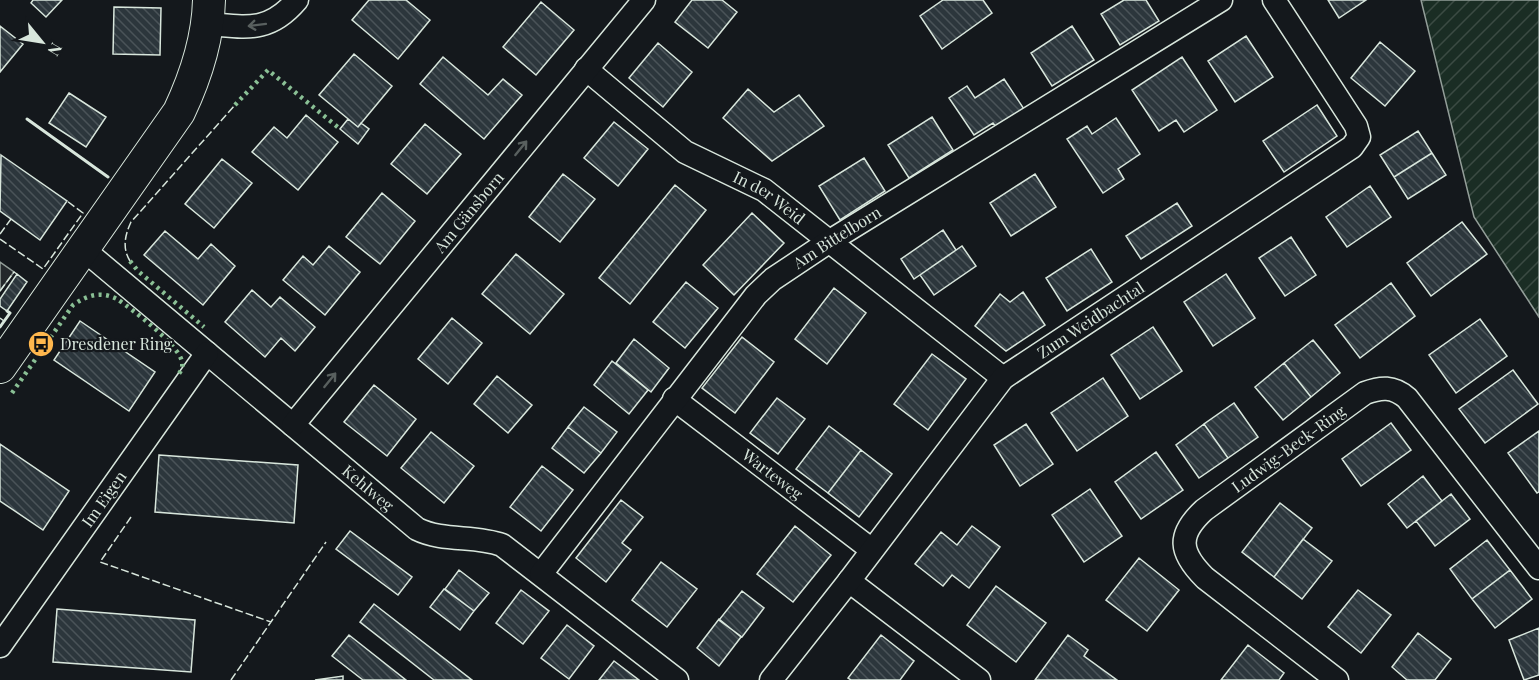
<svg xmlns="http://www.w3.org/2000/svg" width="1539" height="680" font-family="'Playfair Display',serif">
	<style>
		.garden { fill: url(#garden-furrows); stroke: #939e99; stroke-width: 1.5 }
		.parking { fill: #24282b; stroke: #939e99; stroke-width: 1.5 }
		.building { fill: url(#building-back-hatch); stroke: #d8e6dc; stroke-width: 1.5 }
		.lines { fill: none; stroke-linecap: round; stroke-linejoin: round }
		.street-casing { stroke: #d8e6dc; stroke-width: 25 }
		.secondary-casing { stroke: #d8e6dc; stroke-width: 34 }
		.street { stroke: #14181c; stroke-width: 22 }
		.secondary { stroke: #14181c; stroke-width: 32 }
		.hedge { stroke: #8ac095; stroke-width: 4.5; stroke-dasharray: 3 4.5; stroke-linecap: butt }
		.fence { stroke: #d8e6dc; stroke-width: 1.5; stroke-dasharray: 8 3; stroke-linecap: butt }
		.wall { stroke: #d8e6dc; stroke-width: 3 }
		.oneway { stroke: #59605f }
		.labels { text-anchor: middle; stroke-width: 4.5; stroke-linejoin: round; paint-order: stroke }
		.street-label { font-size: 16px; fill: #d8e6dc; stroke: #14181c }
		.poi-label { font-size: 16px; fill: #d8e6dc; stroke: #14181c; text-anchor: start }
	</style>
	<defs>
		<pattern id="garden-furrows" width="10" height="10" patternUnits="userSpaceOnUse" patternTransform="scale(1.5)"><rect width="10" height="10" fill="#1a2d24"/><path d="M-1 1l2-2M0 10L10 0M9 11l2-2" fill="none" stroke="#3b4b43"/></pattern>
		<pattern id="building-back-hatch" width="6" height="6" patternUnits="userSpaceOnUse" patternTransform="scale(1.5)"><rect width="6" height="6" fill="#2c363c"/><path d="M-1 5l2 2M0 0l6 6M5-1l2 2" fill="none" stroke="#4a5358"/></pattern>
	</defs>
	<rect width="100%" height="100%" fill="#14181c"/>
	<!-- garden -->
	<path class="garden" d="M1421,0H1539V317L1474,217Z"/>
	<!-- parking -->
	<path class="parking" d="M0,262L14,272L0,291Z"/>
	<!-- building -->
	<path class="building" d="M33,0H62L46,17L31,3Z
		M369,0H406L430,20L398,59L352,20Z
		M692,0H722L737,12L708,48L675,22Z
		M943,0H983L992,13L942,49L920,16Z
		M1124,0H1146L1159,21L1120,45L1101,14Z
		M1328,0H1366L1339,18Z
		M541,2L574,30L536,75L503,47Z
		M114,7L161,8L160,55L113,54Z
		M0,26L23,44L0,72Z
		M1072,26L1094,60L1052,86L1031,53Z
		M1246,36L1273,77L1235,102L1208,61Z
		M1380,42L1415,71L1385,106L1351,78Z
		M658,43L692,72L663,107L629,78Z
		M354,54L392,86L358,127L319,95Z
		M443,57L488,95L503,79L522,95L484,139L420,84Z
		M1182,57L1217,110L1184,132L1176,120L1159,131L1132,90Z
		M1004,79L1024,109L997,128L993,123L974,135L949,98L967,86L975,98Z
		M748,89L774,112L799,95L824,126L772,161L723,118Z
		M69,93L106,117L86,147L49,123Z
		M1317,105L1337,136L1284,172L1263,141Z
		M306,115L338,142L298,190L252,152L274,127L287,138Z
		M932,117L953,150L909,178L888,145Z
		M1116,118L1140,154L1118,169L1124,179L1103,193L1067,139L1087,126L1092,134Z
		M348,119L358,127L361,123L369,129L358,144L340,129Z
		M614,122L648,149L618,186L584,158Z
		M425,124L461,154L427,194L391,164Z
		M1418,131L1432,153L1394,177L1380,155Z
		M1432,153L1446,175L1408,199L1394,177Z
		M1,155L67,201L40,240L0,211Z
		M864,158L885,191L840,220L819,186Z
		M222,159L252,183L214,228L185,204Z
		M563,174L595,199L560,242L529,217Z
		M1035,174L1056,207L1011,236L990,203Z
		M675,185L706,210L630,304L599,278Z
		M1370,186L1391,217L1347,247L1326,217Z
		M382,193L415,221L380,264L346,237Z
		M1177,203L1192,226L1141,259L1126,236Z
		M752,213L784,243L734,295L703,265Z
		M1462,222L1487,254L1431,296L1407,263Z
		M943,230L956,250L914,279L901,259Z
		M165,231L198,259L211,244L235,266L203,305L144,255Z
		M1291,237L1316,275L1285,296L1259,258Z
		M329,246L360,272L325,315L283,280L303,256L313,265Z
		M962,246L976,266L934,295L920,275Z
		M1091,249L1112,282L1067,311L1046,278Z
		M516,254L564,294L530,334L482,294Z
		M17,274L27,282L7,311L0,306V299Z
		M1226,274L1255,318L1213,346L1184,302Z
		M686,282L718,308L685,348L653,322Z
		M1391,283L1415,316L1360,358L1335,325Z
		M834,288L866,313L827,364L795,339Z
		M252,290L271,307L280,297L315,327L295,351L281,338L265,357L225,322Z
		M1023,292L1045,325L1006,351L975,326L1000,294L1010,302Z
		M452,318L482,343L448,384L418,359Z
		M1480,319L1507,356L1456,393L1429,355Z
		M80,321L155,372L129,411L54,360Z
		M1153,327L1182,371L1140,399L1111,355Z
		M742,337L774,362L735,413L702,388Z
		M634,339L669,368L651,392L616,363Z
		M1313,340L1340,373L1311,397L1284,363Z
		M932,354L966,379L928,430L894,404Z
		M612,361L648,390L629,414L594,385Z
		M1284,363L1311,397L1283,420L1255,387Z
		M1513,370L1538,404L1485,443L1459,409Z
		M497,376L532,405L508,433L474,404Z
		M1103,378L1128,416L1077,451L1051,413Z
		M374,385L416,419L387,456L344,422Z
		M777,398L805,419L778,454L750,433Z
		M1234,403L1258,437L1228,458L1204,424Z
		M584,407L617,432L601,453L568,427Z
		M1391,423L1411,450L1361,486L1342,459Z
		M1026,424L1053,464L1020,486L994,445Z
		M1204,424L1228,458L1199,478L1176,445Z
		M829,426L861,450L828,493L796,469Z
		M568,427L601,453L584,473L552,448Z
		M1539,431V492L1537,493L1508,453Z
		M431,432L474,466L444,503L401,468Z
		M0,444L69,491L43,530L0,501Z
		M861,450L892,474L859,517L828,493Z
		M1156,452L1183,490L1141,519L1115,482Z
		M159,455L298,465L294,523L155,512Z
		M542,466L573,490L541,531L510,507Z
		M1423,476L1442,501L1407,528L1388,504Z
		M1090,489L1122,536L1084,562L1052,515Z
		M1451,494L1470,519L1435,546L1416,521Z
		M621,500L643,517L622,543L631,550L606,582L576,558Z
		M1280,503L1312,528L1274,577L1242,552Z
		M795,526L831,555L793,602L757,574Z
		M972,526L1000,547L969,588L952,575L943,586L915,564L941,532L957,545Z
		M350,531L412,577L398,595L336,549Z
		M1303,539L1332,561L1302,599L1274,577Z
		M1487,540L1510,570L1472,599L1450,569Z
		M1139,558L1179,590L1147,631L1106,600Z
		M661,562L697,589L667,627L632,600Z
		M459,570L489,593L474,611L445,589Z
		M1510,570L1532,599L1495,628L1472,599Z
		M996,586L1046,623L1016,662L967,625Z
		M444,589L474,611L460,630L430,607Z
		M521,590L549,611L523,644L496,623Z
		M1358,590L1391,615L1361,653L1328,627Z
		M742,591L764,608L742,637L719,620Z
		M374,604L472,680H434L360,622Z
		M57,609L195,620L191,672L53,662Z
		M719,619L741,637L719,666L697,648Z
		M567,625L594,646L569,679L541,658Z
		M1539,628V675L1524,680L1509,640Z
		M1418,633L1451,659L1435,680H1407L1392,667Z
		M349,635L406,680H363L332,656Z
		M881,635L914,661L900,680H851L848,678Z
		M1068,635L1088,650L1084,656L1117,680H1035Z
		M1248,645L1284,673L1279,680H1221Z
		M614,661L639,680H599Z
		M343,676V680H315Z"/>
	<g class="lines">
		<!-- street casing -->
		<g class="street-casing">
			<g id="street">
				<path d="M208,24C247,27 269,33 297,0"/>
				<path id="s1" d="M586,69L685,152L764,190L1003,378"/>
				<path id="s2" d="M83,249L417,529C443,542 475,535 502,545L677,680"/>
				<path id="s3" d="M674,399L872,550"/>
				<path id="s4" d="M293,425L644,0"/>
				<path id="s5" d="M541,574L756,295L773,279L830,241L1221,0"/>
				<path d="M849,581L979,680"/>
				<path id="s6" d="M0,646L207,353"/>
				<path id="s7" d="M771,680L849,581L1003,378L1352,147L1359,137L1356,126L1274,0"/>
				<path id="s8" d="M1337,680L1205,578C1179,552 1177,535 1204,510L1365,393C1381,387 1393,386 1407,398L1539,568"/>
			</g>
		</g>
		<!-- secondary casing -->
		<g class="secondary-casing">
			<path id="secondary" d="M0,367L179,112C196,76 208,40 209,0"/>
		</g>
		<!-- street -->
		<use href="#street" class="street"/>
		<!-- secondary -->
		<use href="#secondary" class="secondary"/>
		<!-- hedge -->
		<path class="hedge" d="M235,105L268,70L340,129
			M130,261L138,271L204,327
			M12,393L73,305C87,295 101,291 117,299C132,309 180,346 182,362C183,368 181,371 178,375"/>
		<!-- fence -->
		<path class="fence" d="M0,234L11,219
			M0,239L43,269L83,213L67,201
			M130,261C122,248 125,235 131,222L235,105
			M0,291L14,272L17,274
			M0,318L4,321
			M131,517L100,562L271,622
			M231,680L326,542"/>
		<!-- wall -->
		<path class="wall" d="M27,119L108,177
			M0,327L10,313L7,311"/>
	</g>
	<!-- one-way arrows -->
	<defs><path id="oneway-shaft" d="M-6 0H5M1.5-3L5.5 0L1.5 3" fill="none" stroke-width="1.6" stroke-linecap="round" stroke-linejoin="round" transform="scale(1.5)"/></defs>
	<g class="oneway">
		<use href="#oneway-shaft" transform="translate(257 25) rotate(173)"/>
		<use href="#oneway-shaft" transform="translate(521 148) rotate(-51)"/>
		<use href="#oneway-shaft" transform="translate(330 380) rotate(-51)"/>
	</g>
	<!-- icons -->
	<defs>
		<g id="bus-disc" transform="scale(1.35)"><circle r="9.5" fill="#ffb74d" stroke="#14181c"/><path d="M-5-6H5V4H4V6H2V4H-2V6H-4V4H-5ZM-3.5-4V0h7V-4ZM-3.5 1.2v1.5H-2V1.2ZM2 1.2v1.5H3.5V1.2Z" fill="#111"/></g>
	</defs>
	<g fill-rule="evenodd">
		<use href="#bus-disc" x="41" y="344"/>
	</g>
	<g class="labels">
		<!-- street labels -->
		<g class="street-label">
			<text dy="6" stroke="none"><textPath href="#s1" startOffset="225">In der Weid</textPath></text>
			<text dy="6" stroke="none"><textPath href="#s4" startOffset="276">Am Gänsborn</textPath></text>
			<text dy="6" stroke="none"><textPath href="#s5" startOffset="452">Am Bittelborn</textPath></text>
			<text dy="6" stroke="none"><textPath href="#s7" startOffset="486">Zum Weidbachtal</textPath></text>
			<text dy="6" stroke="none"><textPath href="#s8" startOffset="352">Ludwig-Beck-Ring</textPath></text>
			<text dy="6" stroke="none"><textPath href="#s3" startOffset="124">Warteweg</textPath></text>
			<text dy="6" stroke="none"><textPath href="#s2" startOffset="372">Kehlweg</textPath></text>
			<text dy="6" stroke="none"><textPath href="#s6" startOffset="180">Im Eigen</textPath></text>
		</g>
		<!-- poi labels -->
		<g class="poi-label">
			<text x="60" y="350">Dresdener Ring</text>
		</g>
	</g>
	<!-- north arrow -->
	<g transform="translate(42 42) rotate(120)" stroke="#14181c" stroke-width="4.5" paint-order="stroke">
	<path d="M0-4.5L10 22L0 15L-10 22Z" fill="#d8e6dc"/>
	<text y="-9" font-size="16" font-weight="bold" text-anchor="middle" fill="#d8e6dc">N</text>
	</g>
</svg>
